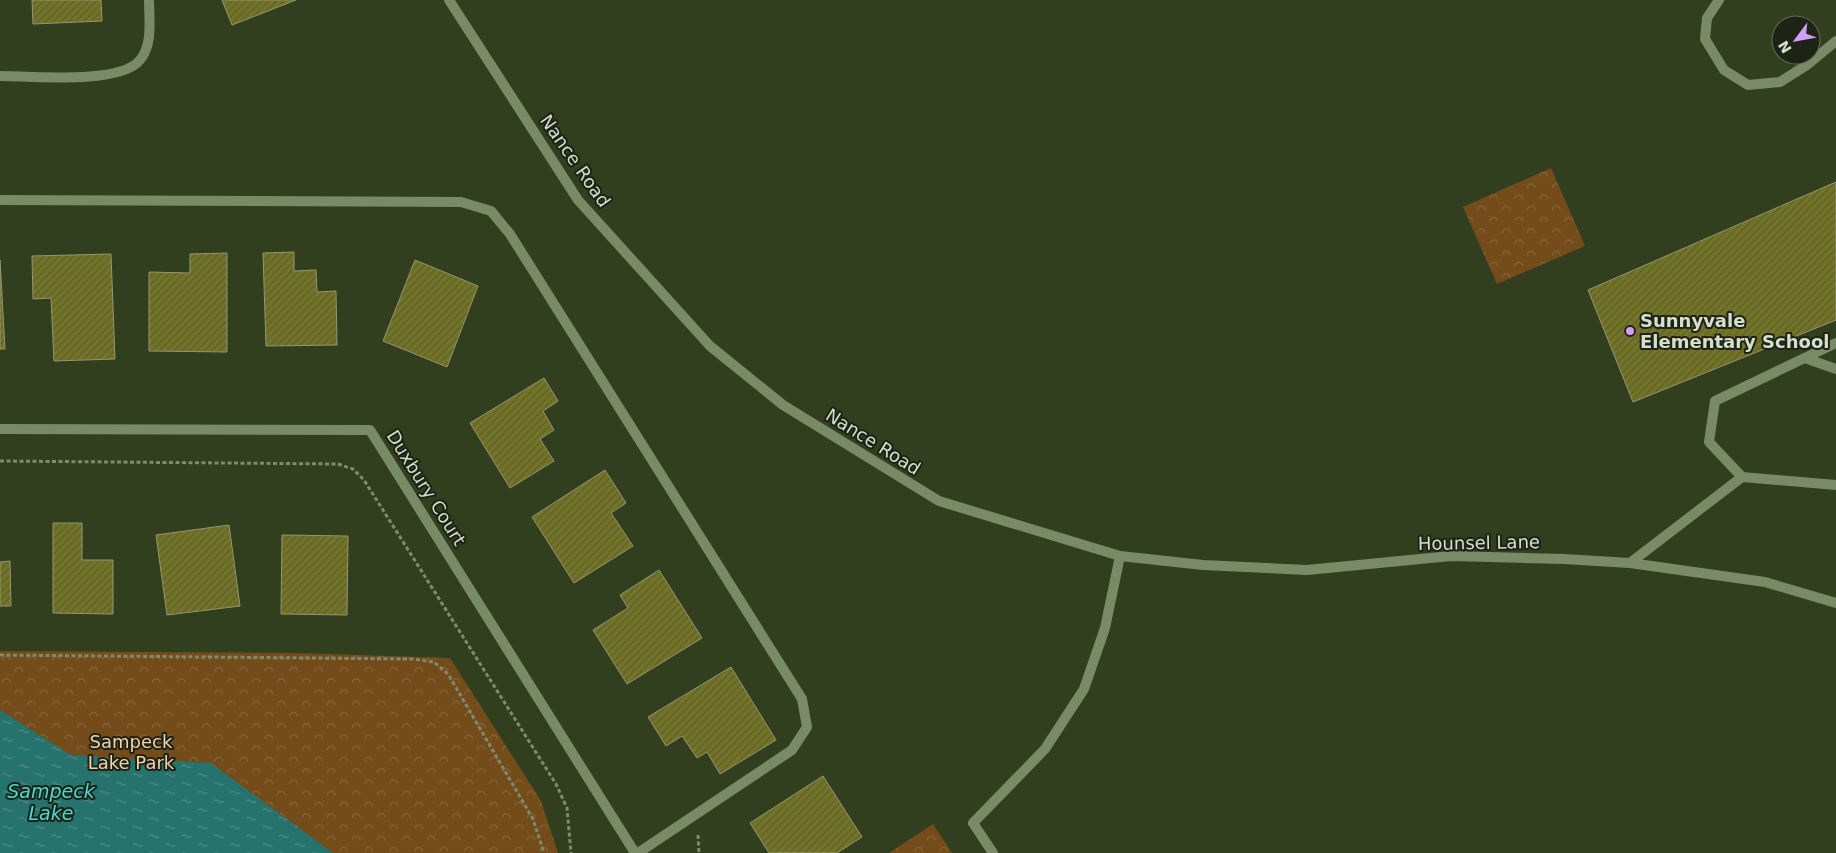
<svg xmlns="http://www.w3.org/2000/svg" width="1836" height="853" font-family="'DejaVu Sans',sans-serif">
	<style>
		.park { fill: url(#park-crowns) }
		.water { fill: url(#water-ripples) }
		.building { fill: url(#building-hatch); stroke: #969670 }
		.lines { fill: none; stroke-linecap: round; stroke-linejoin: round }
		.path { stroke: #7f8b71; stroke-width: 3; stroke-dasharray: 4 2.5; stroke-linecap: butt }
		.service { stroke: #798a67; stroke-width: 10 }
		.minor { stroke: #798a67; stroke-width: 10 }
		.poi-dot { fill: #d29dfd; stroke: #1d2315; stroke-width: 2 }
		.labels { text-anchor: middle; stroke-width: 4; stroke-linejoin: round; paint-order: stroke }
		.street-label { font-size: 18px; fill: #d6dfcc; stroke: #1d2315 }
		.poi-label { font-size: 18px; font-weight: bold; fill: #d6dfcc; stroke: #1d2315; text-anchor: start }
		.park-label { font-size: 18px; fill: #f3d1ad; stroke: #1d2315 }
		.water-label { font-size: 19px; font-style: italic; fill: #49dad1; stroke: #1d2315 }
	</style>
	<defs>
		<pattern id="park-crowns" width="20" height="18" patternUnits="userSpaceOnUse" patternTransform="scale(1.25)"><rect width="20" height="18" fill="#734c19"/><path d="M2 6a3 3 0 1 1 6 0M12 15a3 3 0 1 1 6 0" fill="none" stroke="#866539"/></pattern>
		<pattern id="water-ripples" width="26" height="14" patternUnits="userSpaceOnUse" patternTransform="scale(1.25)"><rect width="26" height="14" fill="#26726d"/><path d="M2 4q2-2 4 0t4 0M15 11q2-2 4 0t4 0" fill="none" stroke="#4f8c87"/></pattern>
		<pattern id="building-hatch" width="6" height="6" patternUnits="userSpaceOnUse" patternTransform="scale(1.25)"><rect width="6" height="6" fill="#747427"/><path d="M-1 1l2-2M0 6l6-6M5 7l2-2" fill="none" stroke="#5d5e31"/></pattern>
	</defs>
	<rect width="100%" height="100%" fill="#313f1f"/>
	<!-- park -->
	<path class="park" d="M1551,168L1585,246L1497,284L1463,207Z
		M0,651L296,653L450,658L541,801L558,853H0Z
		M933,824L952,853H889Z"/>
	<!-- water -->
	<path class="water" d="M0,710L71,755L211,763L333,853H0Z"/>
	<!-- building -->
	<path class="building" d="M32,0H101L102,21L33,24Z
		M222,0H296L232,25Z
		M1836,182V320L1633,402L1588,290Z
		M294,252V271L316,270L317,292L336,291L337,345L266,346L263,253Z
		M227,253V352L149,351V272L190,273V254Z
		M111,254L115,359L54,361L51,298L33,299L32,256Z
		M0,260L5,349H0Z
		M415,260L478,286L447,367L383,341Z
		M544,378L558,401L543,411L554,430L540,439L554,461L510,488L470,423Z
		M605,470L626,503L611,513L633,546L574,583L532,517Z
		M53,523H82V560H113V614L53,613Z
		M229,525L240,606L167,615L156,535Z
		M282,535L348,536L347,615L281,614Z
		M10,561L11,606H0V562Z
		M659,570L702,638L627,684L593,630L628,608L620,595Z
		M731,667L776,740L720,774L707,752L697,758L682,736L666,746L648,717Z
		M823,776L862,837L837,853H769L750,823Z"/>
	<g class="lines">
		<!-- path -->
		<path class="path" d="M0,461L338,464L353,469L364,480L556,784L567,808L571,853
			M0,655L413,659L434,662L448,674L533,819L544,853
			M698,835L699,853"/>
		<!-- service -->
		<path class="service" d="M1719,0L1707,18L1705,39L1724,70L1748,85L1780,82L1807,65L1836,41
			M0,76C31,76 120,85 140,60C153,45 149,19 149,0
			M0,200L461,202L491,211L510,234L802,699L807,727L792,750L638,853
			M1836,343L1715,401L1709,442L1742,477L1836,485
			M1805,358L1836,369
			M1630,563L1742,477"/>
		<!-- minor -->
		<path class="minor" d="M449,0L578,200L710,346L783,405L939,501L1120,556L1203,565L1307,570L1451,556L1564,559L1630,563L1765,582L1836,603
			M0,429L370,430L635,853
			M993,853L973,823L1045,749L1084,689L1105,628L1120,556"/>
	</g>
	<!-- markers -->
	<circle class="poi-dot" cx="1630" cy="331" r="5"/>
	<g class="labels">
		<!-- street labels -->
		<g class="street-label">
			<text transform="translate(575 161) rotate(55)" y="6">Nance Road</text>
			<text transform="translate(873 442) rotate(32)" y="6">Nance Road</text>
			<text transform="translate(426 488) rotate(58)" y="6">Duxbury Court</text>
			<text transform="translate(1479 543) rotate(-1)" y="6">Hounsel Lane</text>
		</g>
		<!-- poi labels -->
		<g class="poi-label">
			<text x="1640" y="327">Sunnyvale<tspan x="1640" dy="21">Elementary School</tspan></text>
		</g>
		<!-- park labels -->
		<g class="park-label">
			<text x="131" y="748">Sampeck<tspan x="131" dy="21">Lake Park</tspan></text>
		</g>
		<!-- water labels -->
		<g class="water-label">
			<text x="51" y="798">Sampeck<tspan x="51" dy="22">Lake</tspan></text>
		</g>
	</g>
	<!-- north arrow -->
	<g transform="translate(1796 40) rotate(238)"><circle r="24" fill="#1d2315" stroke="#676e5e"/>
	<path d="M0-4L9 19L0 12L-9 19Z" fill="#d29dfd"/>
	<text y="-8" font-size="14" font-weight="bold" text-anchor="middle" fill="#d6dfcc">N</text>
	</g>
</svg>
